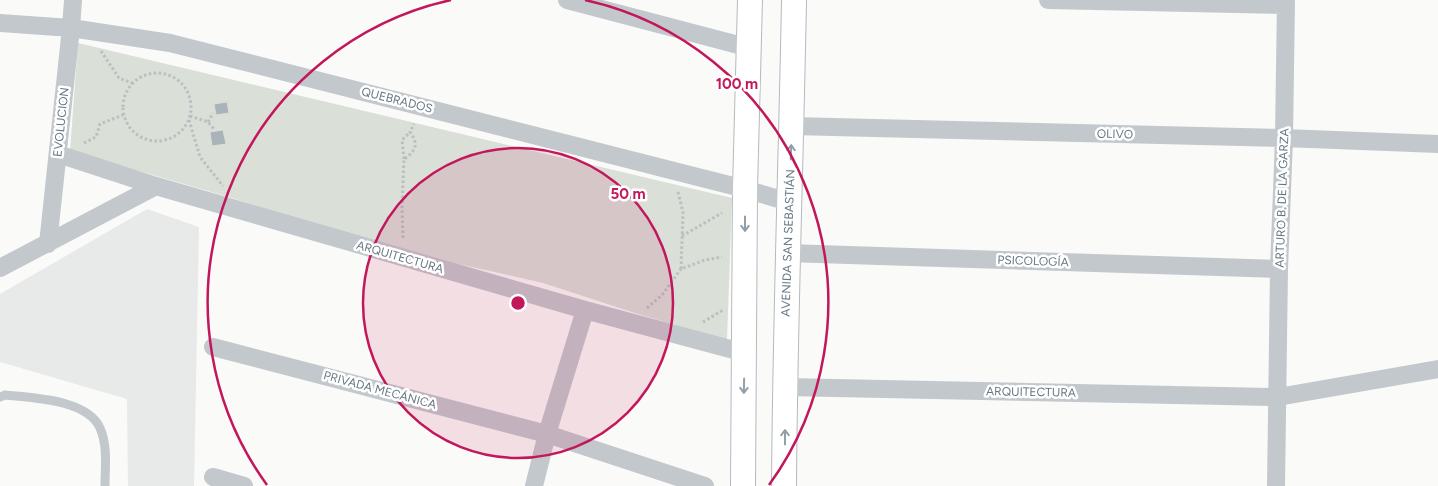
<svg xmlns="http://www.w3.org/2000/svg" width="1438" height="486" font-family="Figtree,sans-serif">
	<style>
		.built { fill: #e8e9e9 }
		.green { fill: #dadfd7 }
		.building { fill: #aab3b9; stroke: #dcdcda }
		.lines { fill: none; stroke-linecap: round; stroke-linejoin: round }
		.secondary-casing { stroke: #b3babf; stroke-width: 26 }
		.path { stroke: #bbbfc2; stroke-width: 3; stroke-dasharray: 2.5 2.5; stroke-linecap: butt }
		.service { stroke: #c3c8cc; stroke-width: 9 }
		.minor { stroke: #c3c8cc; stroke-width: 18 }
		.secondary { stroke: #fff; stroke-width: 24 }
		.oneway { stroke: #939fa8 }
		.ring { fill: none; stroke: #c2185b; stroke-width: 2.5 }
		.labels { text-anchor: middle; stroke-width: 5; stroke-linejoin: round; paint-order: stroke }
		.street-label { font-size: 12px; fill: #657683; stroke: #fff }
		.centre { fill: #c2185b; stroke: #fff; stroke-width: 2.5 }
		.ring-label { font-size: 15px; text-anchor: middle; font-weight: bold; fill: #c2185b; stroke: #fff; stroke-width: 5; stroke-linejoin: round; paint-order: stroke }
	</style>
	<rect width="100%" height="100%" fill="#fafaf8"/>
	<!-- built -->
	<path class="built" d="M147,209L199,227L194,486H128L127,399L0,362V294Z"/>
	<!-- green -->
	<path class="green" d="M78,43L732,198L727,340L638,314L543,283L401,251L232,198L70,151Z"/>
	<!-- building -->
	<path class="building" d="M227,102L229,113L216,115L214,104Z
		M223,130L226,144L212,146L210,132Z"/>
	<g class="lines">
		<!-- secondary casing -->
		<g class="secondary-casing">
			<path id="secondary" d="M743,486L745,189L750,0
				M784,486C785,324 791,162 794,0"/>
		</g>
		<!-- path -->
		<path class="path" d="M101,51L119,78L132,83
			M123 107a34 34 0 1 1 68 0a34 34 0 1 1-68 0Z
			M190,116L208,122L214,129
			M189,120L200,157L223,186
			M208,122L213,113
			M84,143L96,137L100,124L123,115
			M404,159L402,140L410,132
			M678,192L683,212L681,269L705,260L722,257
			M682,236L722,213
			M403,238L402,207L404,159C416,151 419,144 410,132L414,124
			M647,308L662,295L681,269
			M703,322L723,310"/>
		<!-- service -->
		<path class="service" d="M0,397L5,395C32,398 87,399 100,428C108,446 105,467 105,486"/>
		<!-- minor -->
		<path class="minor" d="M567,0L750,48
			M1048,0L1286,5
			M0,23L71,28L170,43L745,189L789,202
			M792,126L1284,138L1438,144
			M58,154L156,186L585,310L745,353
			M48,244L71,28L73,0
			M787,253L1279,269
			M0,268L156,186
			M213,347L547,434L705,486
			M785,387L1278,397L1438,369
			M213,477L244,486
			M534,486L547,434L585,310
			M1276,486L1279,269L1284,138L1286,0"/>
		<!-- secondary -->
		<use href="#secondary" class="secondary"/>
	</g>
	<!-- one-way arrows -->
	<defs><path id="oneway-shaft" d="M-6 0H5M1.5-3L5.5 0L1.5 3" fill="none" stroke-width="1.6" stroke-linecap="round" stroke-linejoin="round" transform="scale(1.25)"/></defs>
	<g class="oneway">
		<use href="#oneway-shaft" transform="translate(791 152) rotate(-88)"/>
		<use href="#oneway-shaft" transform="translate(745 224) rotate(90)"/>
		<use href="#oneway-shaft" transform="translate(744 386) rotate(91)"/>
		<use href="#oneway-shaft" transform="translate(785 437) rotate(-90)"/>
	</g>
	<!-- distance rings -->
	<circle cx="518" cy="303" r="155" fill="#c2185b" fill-opacity=".12"/>
	<g class="ring">
		<circle cx="518" cy="303" r="155"/>
		<path d="M267 485A310 310 0 0 1 451 0M585 0A310 310 0 0 1 769 485"/>
	</g>
	<g class="labels">
		<!-- street labels -->
		<g class="street-label">
			<text transform="translate(397 100) rotate(14)" y="4">QUEBRADOS</text>
			<text transform="translate(61 122) rotate(-84)" y="4">EVOLUCION</text>
			<text transform="translate(1115 134) rotate(1)" y="4">OLIVO</text>
			<text transform="translate(1282 198) rotate(-88)" y="4">ARTURO B. DE LA GARZA</text>
			<text transform="translate(788 243) rotate(-88)" y="4">AVENIDA SAN SEBASTIÁN</text>
			<text transform="translate(400 257) rotate(16)" y="4">ARQUITECTURA</text>
			<text transform="translate(1033 261) rotate(2)" y="4">PSICOLOGÍA</text>
			<text transform="translate(380 390) rotate(15)" y="4">PRIVADA MECÁNICA</text>
			<text transform="translate(1031 392) rotate(1)" y="4">ARQUITECTURA</text>
		</g>
	</g>
	<circle cx="518" cy="303" r="8" class="centre"/>
	<g class="ring-label">
		<text x="737" y="89">100 m</text>
		<text x="628" y="199">50 m</text>
	</g>
</svg>
